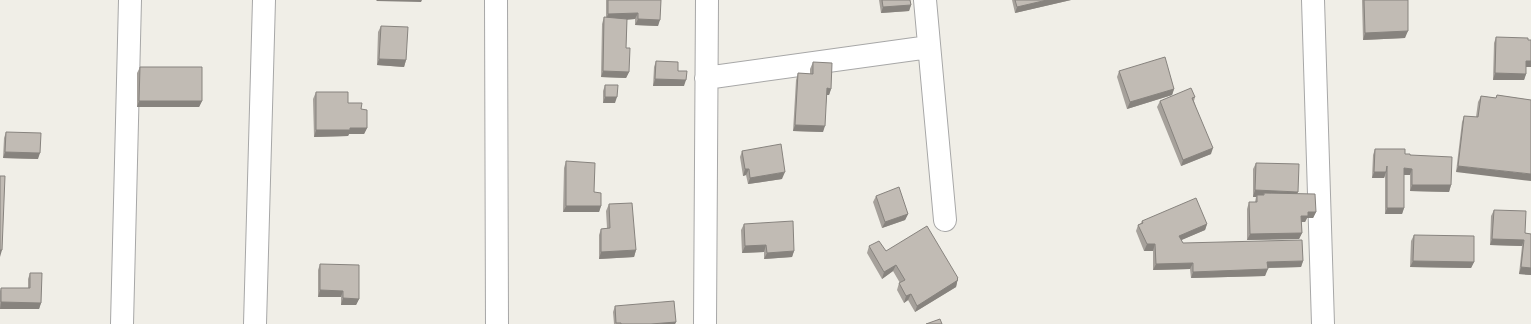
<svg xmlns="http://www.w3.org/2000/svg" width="1531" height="324" font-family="'Open Sans',sans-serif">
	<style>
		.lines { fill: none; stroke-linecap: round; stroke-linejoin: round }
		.street-casing { stroke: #a7a7a7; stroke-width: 24 }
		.street { stroke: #fff; stroke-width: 22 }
		.wall { fill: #a6a19b }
		.shaded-wall { fill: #87837e }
		.building { fill: #c1bbb4; stroke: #87837e }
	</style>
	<rect width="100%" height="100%" fill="#f0eee7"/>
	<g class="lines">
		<!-- street casing -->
		<g class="street-casing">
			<path id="street" d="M496,0L497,324
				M925,0L945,220
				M1313,0L1323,324
				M706,78L929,47
				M122,324L130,0
				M255,324L264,0
				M705,324L707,0"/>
		</g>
		<!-- street -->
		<use href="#street" class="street"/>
	</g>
	<!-- wall -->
	<path class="wall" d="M606,0H661L658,26L635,25V19L627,20L626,48L629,72L626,78L601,77L602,24L604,17L606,18Z
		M879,0H910L911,5L909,11L881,13Z
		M1012,0H1071L1015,13Z
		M1362,0H1408L1405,38L1363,40Z
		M381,26L406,60L404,67L377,65L378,32Z
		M1496,37L1528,40L1531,67H1526V74L1524,80H1493L1494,43Z
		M656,61L678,71L684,86H653L654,67Z
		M813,62L831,89L829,95H827L823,132L793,131L796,80L798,73L810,74V69Z
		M140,67L202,101L199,107H137V73Z
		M1119,71L1174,89L1172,95L1127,109L1117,77Z
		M605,85L615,103H603V91Z
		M316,92L348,103L361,109L367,128L364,134H349L348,136L314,137L313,99Z
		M1497,95L1531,100L1456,172L1462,122L1464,116L1476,117L1478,102L1481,96L1496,98Z
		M1195,97L1194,101L1211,154L1181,166L1157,107L1160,101Z
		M6,132L38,159L3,158L4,138Z
		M1375,149L1405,154L1410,155L1451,185L1449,192L1410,191V175H1404V208L1402,214H1385V176L1384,178H1372L1373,155Z
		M742,151L782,179L748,184L746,175L743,176L740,157Z
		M566,161L594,192L601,206L599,212H563L564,168Z
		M1256,163L1297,194L1316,212L1313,218H1307L1305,222H1301L1302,233L1299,239L1247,240V209L1249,202H1255L1256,197H1253V169Z
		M876,196L908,214L905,220L882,228L873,202Z
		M609,204L636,250L634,257L599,259V235L601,229L607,228L606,211Z
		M1494,210L1525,233L1531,234V275L1519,274L1522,246L1490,245L1491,216Z
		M1142,221L1207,224L1205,230L1181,240L1183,243L1303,261L1301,267L1267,268L1265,276L1191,278L1190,269L1153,270V251H1144L1136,231L1138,225L1141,223Z
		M744,224L794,251L792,257L764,259V252L742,253L741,230Z
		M1414,235L1474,262L1471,268L1410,267L1411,241Z
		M869,246L886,251L958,278L956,287L915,312L908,300L904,303L897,290L899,283H900L893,271L882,279L867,253Z
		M320,264L359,299L356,305H341V297H318V270Z
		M30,273L41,303L39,309H0V291L1,288H28V279Z
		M615,306L676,322L675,324H614L613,312Z"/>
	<!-- shaded-wall -->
	<path class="shaded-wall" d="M377,0H422L421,2L376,1Z
		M1047,0H1071L1015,13L1017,7Z
		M911,5L909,11L881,13L883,7Z
		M638,13L635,19L606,20L608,14Z
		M638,19L660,20L658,26L635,25Z
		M1408,31L1405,38L1363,40L1365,33Z
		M379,59L406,60L404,67L377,65Z
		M1526,61H1531V67H1524Z
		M603,71L629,72L626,78L601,77Z
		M1495,73L1526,74L1524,80H1493Z
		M655,79L686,80L684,86H653Z
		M827,88L831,89L829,95H825Z
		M1174,89L1172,95L1127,109L1130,102Z
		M605,97H617L615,103H603Z
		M139,101H202L199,107H137Z
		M795,125L825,126L823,132L793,131Z
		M350,128H367L364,134H349L348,136L314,137L316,130Z
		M1213,148L1211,154L1181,166L1183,160Z
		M5,152L40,153L38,159L3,158Z
		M1458,166L1531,174V181L1456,172Z
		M1404,168L1412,169L1410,175H1402Z
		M745,169H749L746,175L743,176Z
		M785,172L782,179L748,184L750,178Z
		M1374,172H1386L1384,178H1372Z
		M1412,185H1451L1449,192L1410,191Z
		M1255,190L1298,192L1295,198L1264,193L1262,197L1257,195L1256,197H1253Z
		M566,206H601L599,212H563Z
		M1387,208H1404L1402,214H1385Z
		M1308,212H1316L1313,218H1307L1305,222H1299L1301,216Z
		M908,214L905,220L882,228L885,222Z
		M1207,224L1205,230L1177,242L1179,236Z
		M1302,233L1299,239L1247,240L1250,234Z
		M1492,239L1524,240L1522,246L1490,245Z
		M1147,244H1155L1153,251H1144Z
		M766,245L764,252L742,253L745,246Z
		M0,250H2L0,257Z
		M636,250L634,257L599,259L601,252Z
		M794,251L792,257L764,259L767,253Z
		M1303,261L1301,267L1265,268L1267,262Z
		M1413,261L1474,262L1471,268L1410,267Z
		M1193,263L1190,269L1153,270L1156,264Z
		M896,265L893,271L882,279L884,272Z
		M1521,267L1531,268V275L1519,274Z
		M1268,269L1265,276L1191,278L1193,272Z
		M958,278L956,287L915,312L917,306Z
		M320,290L343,291L341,297H318Z
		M911,294L908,300L904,303L906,296Z
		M343,298L359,299L356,305H341Z
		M1,302L41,303L39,309H0Z
		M676,322L675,324H651Z"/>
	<!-- building -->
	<path class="building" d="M608,0H661L660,20L638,19V13L608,14Z
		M882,0H910L911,5L883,7Z
		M1015,0H1047L1017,7Z
		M1364,0H1408V31L1365,33Z
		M604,17L627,19L626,48H630L629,72L603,71Z
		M381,26L408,27L406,60L379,59Z
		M1496,37L1528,38V40H1531V61H1526V74L1495,73Z
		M1165,57L1174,89L1130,102L1119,71Z
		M656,61L678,62V71H687L686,80L655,79Z
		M813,62L832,63L831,89L827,88L825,126L795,125L798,73L813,74Z
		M140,67H202V101H139Z
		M605,85H618L617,97H605Z
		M1191,88L1195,97L1192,98L1213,148L1183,160L1160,101Z
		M316,92H348V103H362L361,109L367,110V128H350V130H316Z
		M1497,95L1531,100V174L1458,166L1464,116L1478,117L1481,96L1496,98Z
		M6,132L41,133L40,153L5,152Z
		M781,144L785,172L750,178L749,169H745L742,151Z
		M1375,149H1405V154H1410V155L1452,157L1451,185H1412V169L1404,168V208H1387V166L1386,172H1374Z
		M566,161L595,163L594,192L601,193V206H566Z
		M1256,163L1299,164L1298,192L1255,190Z
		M0,176H5L2,250H0Z
		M899,187L908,214L885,222L876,196Z
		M1264,193L1315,194L1316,212H1308V216H1301L1302,233L1250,234L1249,202H1257V195H1264Z
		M1196,198L1207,224L1179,236L1183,243L1302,240L1303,261L1267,262L1268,269L1193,272V263L1156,264L1155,244H1147L1138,225L1143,223L1142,221Z
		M632,203L636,250L601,252V229L610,228L609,204Z
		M1494,210L1526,211L1525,233L1531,234V268L1521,267L1524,240L1492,239Z
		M793,221L794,251L767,253L766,245L745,246L744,224Z
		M927,226L958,278L957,279L958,280L917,306L911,294L906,296L899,283L905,280L896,265L884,272L869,246L879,241L886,251Z
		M1414,235L1474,236V262L1413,261Z
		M320,264L359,265V299L343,298V291L320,290Z
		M30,273H42L41,303L1,302V288H30Z
		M674,301L676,322L651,324H621V323H616L615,306Z
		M940,319L942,324H926Z"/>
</svg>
